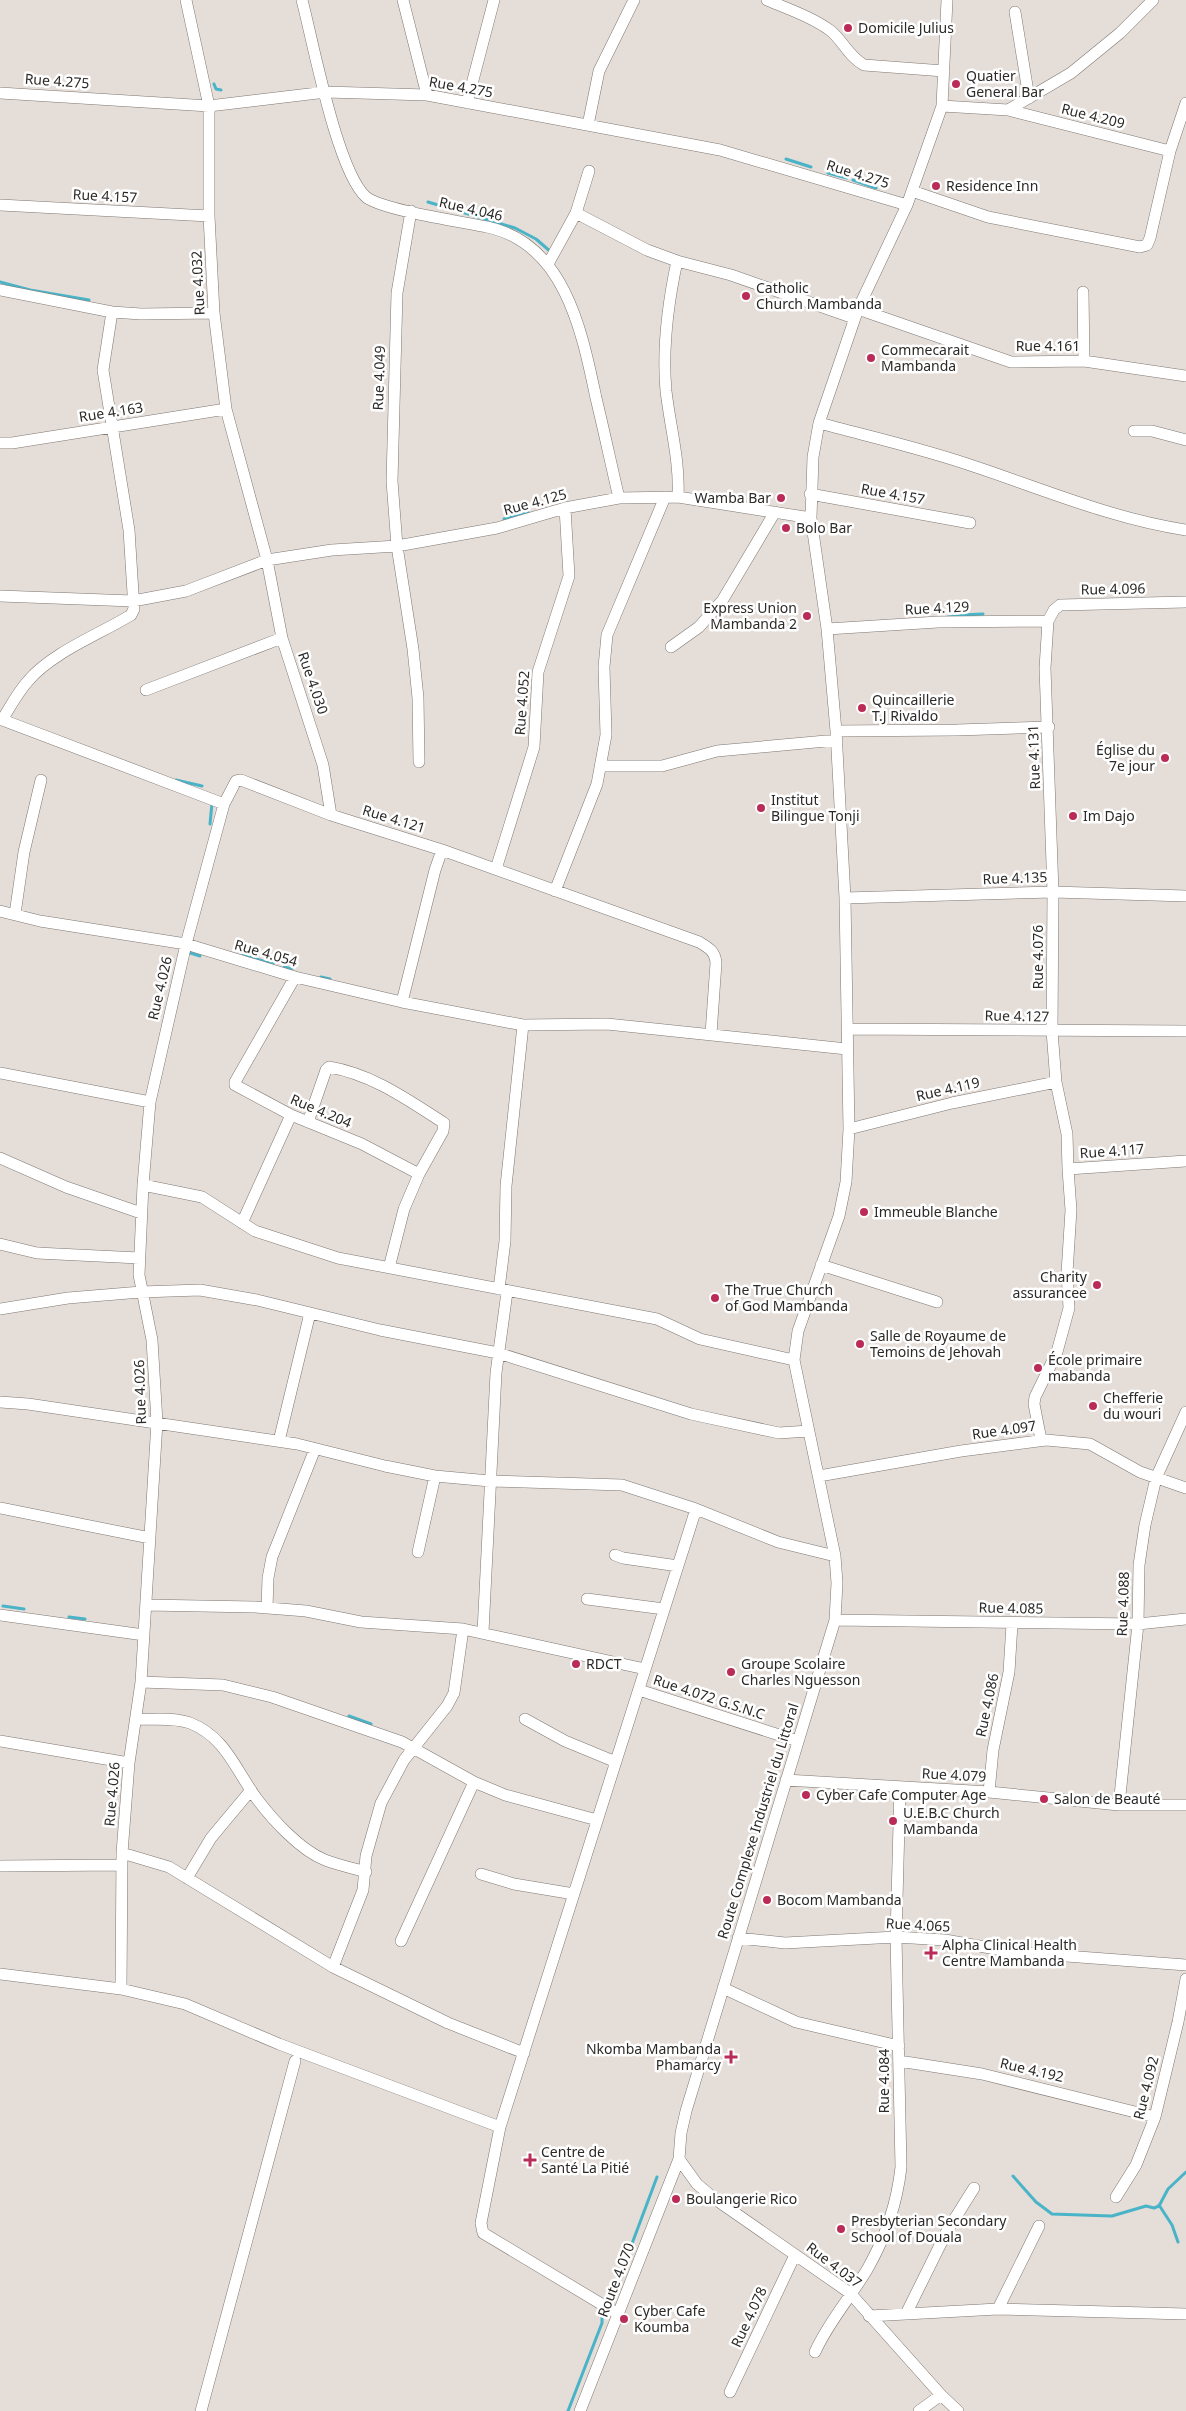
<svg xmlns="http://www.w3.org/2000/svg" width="1186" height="2411" font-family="'Noto Sans',sans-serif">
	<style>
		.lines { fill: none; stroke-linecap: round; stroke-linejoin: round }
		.stream { stroke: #49b4c8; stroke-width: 3 }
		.minor-casing { stroke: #7e7772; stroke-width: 12 }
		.minor { stroke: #fff; stroke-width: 11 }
		.poi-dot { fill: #ba2b58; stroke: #fff; stroke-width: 2 }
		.labels { text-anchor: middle; stroke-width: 5; stroke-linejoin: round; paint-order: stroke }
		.poi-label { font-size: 14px; fill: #2c2a28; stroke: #fff; text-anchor: start }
		.street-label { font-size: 14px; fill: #2c2a28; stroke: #fff }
	</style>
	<rect width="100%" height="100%" fill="#e5ddd8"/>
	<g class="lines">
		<!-- stream -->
		<path class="stream" d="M214,84L216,89L221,90
			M786,159L811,167
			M828,173L847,178
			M853,180L876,188
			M428,202L515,228L536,239L551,252
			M0,282L30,290L89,300
			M504,519L528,512
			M961,615L983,614
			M948,617L959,616
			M176,780L202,786
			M210,824L212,803
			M187,952L200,956
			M243,955L273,964
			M284,967L292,969
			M321,977L330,979
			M3,1606L24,1609
			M69,1617L85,1619
			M349,1716L371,1724
			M1013,2176L1036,2202L1052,2214L1111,2216
			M1159,2205L1172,2225L1178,2242
			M1112,2216L1146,2206L1154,2208L1159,2206L1168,2189L1186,2172
			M606,2302L612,2297L657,2177
			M568,2411L602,2323V2313"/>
		<!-- minor casing -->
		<g class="minor-casing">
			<path id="minor" d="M186,0L209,106V216L214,313L226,409L267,560L282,638L323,765L331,815
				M302,0C313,42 337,171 366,197C382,210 463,222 487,227C565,243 582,332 596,398C604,431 611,464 619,498
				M403,0L427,95
				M767,0C788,9 812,17 831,31C843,41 849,57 864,65L944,71
				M1015,12L1029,98
				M0,93L209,106L326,92L427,95L720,150L907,205
				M467,103L494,0
				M942,106L1008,110L1071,73L1120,33L1153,0
				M1008,110L1170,151
				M588,125L599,71L634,0
				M912,191L988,217L1140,247L1147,245L1150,238L1170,151L1186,103
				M0,205L209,216
				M411,211L397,293L392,481L397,546L413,649L418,698L419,762
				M576,213L647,250L677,261L731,275L854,318
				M677,261C668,303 662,347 666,391C670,426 680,461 678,497
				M548,264L576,213L589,171
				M0,290L112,312L141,314L214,313
				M1083,292L1084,361
				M858,309L1011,362L1084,361L1186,376
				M819,423C871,437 925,449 976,467C1045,490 1113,519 1186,530
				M1134,431H1152L1186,440
				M0,443H12L226,409
				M810,494L970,523
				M0,596L133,601L186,591L267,560L332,550L397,546L497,528L565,508L619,498L678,497L811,518
				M1186,602L1060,605L1054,610L1048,621L1045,668L1053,892L1052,1031L1056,1082L1067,1134L1068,1169L1186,1161
				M827,629L938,622L1048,621
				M671,647L699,627L722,601L775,512
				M146,690L282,638
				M0,719L224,804L236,781L241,780L331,815L442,850L699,942C709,948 715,951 716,963L711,1034
				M2,720C10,707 18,692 28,681C51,653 100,634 131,615L134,609L129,530L103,370L112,312
				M836,731L957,730L1049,727
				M602,766H662L717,751L837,740
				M496,869L534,747L538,672L569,576L565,508
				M555,891L597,784L606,735L604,667L607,635L665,497
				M845,898L1053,892L1186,896
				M0,911L40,921L186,944L295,977L402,1002L523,1025L607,1024L847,1049
				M15,914L24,852L41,780
				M295,977L235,1082V1085L291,1115L362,1144L419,1174L404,1209L389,1268
				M402,1002L435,870L442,850
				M848,1029L1186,1031
				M0,1073L150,1102
				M308,1122L326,1070L329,1067C372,1074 408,1100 444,1123L443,1131L419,1174
				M849,1129L952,1103L1056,1082
				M0,1158L66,1187L141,1213
				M143,1185L202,1197L255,1231L338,1258L657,1319L700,1339L794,1360
				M242,1223L291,1115
				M0,1244L37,1253L139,1258
				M821,1265L937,1302
				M499,1289L505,1241L506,1186L523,1025
				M0,1309L68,1298L141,1292L200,1290L257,1300L380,1330L498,1353L691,1414L779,1433L809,1431
				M0,1402L28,1404L297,1444L385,1466L435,1476L490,1481L622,1485L696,1509L778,1542L835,1556
				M1041,1440L1034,1404L1035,1397L1057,1352L1069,1308L1067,1273L1071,1210L1068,1169
				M279,1441L310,1313
				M819,1476L961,1451L1046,1440L1090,1444L1140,1472L1186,1488
				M0,1508L150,1538
				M418,1552L435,1476
				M615,1555L623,1558L678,1566
				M587,1599L664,1609
				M146,1605L255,1607L306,1611L361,1622L463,1629L645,1669
				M267,1608L268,1578L272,1557L315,1449
				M0,1615L144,1635
				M835,1620L1138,1624L1186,1619
				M483,1632L496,1373L507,1292
				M141,1682L223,1685L272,1697L402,1742L474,1782L505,1795L597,1820
				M639,1690L798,1741
				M136,1719C153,1720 174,1717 190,1723C226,1737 236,1771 257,1799C273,1820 300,1850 325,1860C338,1865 352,1868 366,1872
				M525,1719L565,1741L616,1762
				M0,1741L129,1763
				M786,1780L989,1792L1119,1805H1186
				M989,1792L993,1750L1009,1672L1012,1624
				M1119,1805L1138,1624L1139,1565L1145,1525L1156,1478L1186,1412
				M122,1853L169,1867L333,1967L448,2023L524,2053
				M0,1866L122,1865
				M481,1874L514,1884L574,1894
				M187,1878L211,1838L251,1790
				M738,1938L785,1943L896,1937L945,1940L1013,1952L1186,1965
				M401,1941L474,1782
				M333,1967L363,1890L366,1856L381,1803L404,1760L447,1706L454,1693L463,1629
				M0,1974L121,1989L185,2004L279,2044L500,2127
				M723,1988L796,2022L899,2046
				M121,1989L122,1853L129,1763L141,1682L157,1422L152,1340L139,1275L143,1185L150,1102L186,944L224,804
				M899,2061L982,2074L1155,2117
				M679,2159L697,2184L715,2199L850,2293L941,2395L958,2411
				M1116,2197L1136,2165L1155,2117L1178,2022L1186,1979
				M998,2309L1039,2226
				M618,2314L483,2233L481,2223L500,2127L696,1509
				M906,2314L947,2231L974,2188
				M869,2316L998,2309L1186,2314
				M815,2352C829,2321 851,2297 868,2268C886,2236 897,2204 901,2167L896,1937L900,1787
				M730,2392L795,2255
				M201,2411L295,2061
				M580,2411L679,2159L681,2133L686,2111L835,1620L837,1583L835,1556L794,1360L798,1331L839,1216L846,1182L849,1129L845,898L836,731L827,629L811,518L813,457L819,423L858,309L907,205L942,106L947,0
				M919,2411L941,2395"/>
		</g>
		<!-- minor -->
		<use href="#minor" class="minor"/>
	</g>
	<!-- markers -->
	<g class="poi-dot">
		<circle cx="848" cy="28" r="5"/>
		<circle cx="956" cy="84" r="5"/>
		<circle cx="936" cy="186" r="5"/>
		<circle cx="746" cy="296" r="5"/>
		<circle cx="871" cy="358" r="5"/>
		<circle cx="781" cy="498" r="5"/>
		<circle cx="786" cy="528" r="5"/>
		<circle cx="807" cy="616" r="5"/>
		<circle cx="862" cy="708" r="5"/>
		<circle cx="1165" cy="758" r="5"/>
		<circle cx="761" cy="808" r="5"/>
		<circle cx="1073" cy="816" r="5"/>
		<circle cx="864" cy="1212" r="5"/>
		<circle cx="1097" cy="1285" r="5"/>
		<circle cx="715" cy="1298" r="5"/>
		<circle cx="860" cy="1344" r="5"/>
		<circle cx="1038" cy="1368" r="5"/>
		<circle cx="1093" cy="1406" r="5"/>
		<circle cx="576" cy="1664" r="5"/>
		<circle cx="731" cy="1672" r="5"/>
		<circle cx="806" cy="1795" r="5"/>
		<circle cx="1044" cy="1799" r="5"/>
		<circle cx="893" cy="1821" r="5"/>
		<circle cx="767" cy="1900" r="5"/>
		<path d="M928.5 1945.5h5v5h5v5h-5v5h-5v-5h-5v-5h5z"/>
		<path d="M728.5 2049.5h5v5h5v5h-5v5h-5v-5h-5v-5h5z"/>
		<path d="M527.5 2152.5h5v5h5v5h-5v5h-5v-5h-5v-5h5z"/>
		<circle cx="676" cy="2199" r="5"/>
		<circle cx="841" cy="2229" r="5"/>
		<circle cx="624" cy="2319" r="5"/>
	</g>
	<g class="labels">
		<!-- poi labels -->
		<g class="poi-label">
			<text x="858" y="33">Domicile Julius</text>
			<text x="966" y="81">Quatier<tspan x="966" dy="16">General Bar</tspan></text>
			<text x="946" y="191">Residence Inn</text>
			<text x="756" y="293">Catholic<tspan x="756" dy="16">Church Mambanda</tspan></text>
			<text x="881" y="355">Commecarait<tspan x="881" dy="16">Mambanda</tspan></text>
			<text x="771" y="503" text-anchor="end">Wamba Bar</text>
			<text x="796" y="533">Bolo Bar</text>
			<text x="797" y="613" text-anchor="end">Express Union<tspan x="797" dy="16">Mambanda 2</tspan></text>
			<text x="872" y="705">Quincaillerie<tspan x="872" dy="16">T.J Rivaldo</tspan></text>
			<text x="1155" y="755" text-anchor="end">Église du<tspan x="1155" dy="16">7e jour</tspan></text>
			<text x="771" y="805">Institut<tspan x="771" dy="16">Bilingue Tonji</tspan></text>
			<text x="1083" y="821">Im Dajo</text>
			<text x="874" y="1217">Immeuble Blanche</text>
			<text x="1087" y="1282" text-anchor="end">Charity<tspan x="1087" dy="16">assurancee</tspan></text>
			<text x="725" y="1295">The True Church<tspan x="725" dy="16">of God Mambanda</tspan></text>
			<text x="870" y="1341">Salle de Royaume de<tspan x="870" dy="16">Temoins de Jehovah</tspan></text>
			<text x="1048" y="1365">École primaire<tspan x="1048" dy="16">mabanda</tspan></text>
			<text x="1103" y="1403">Chefferie<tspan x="1103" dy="16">du wouri</tspan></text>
			<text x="586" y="1669">RDCT</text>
			<text x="741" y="1669">Groupe Scolaire<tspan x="741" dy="16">Charles Nguesson</tspan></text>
			<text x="816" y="1800">Cyber Cafe Computer Age</text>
			<text x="1054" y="1804">Salon de Beauté</text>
			<text x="903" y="1818">U.E.B.C Church<tspan x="903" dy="16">Mambanda</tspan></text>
			<text x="777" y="1905">Bocom Mambanda</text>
			<text x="942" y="1950">Alpha Clinical Health<tspan x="942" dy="16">Centre Mambanda</tspan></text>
			<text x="721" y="2054" text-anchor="end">Nkomba Mambanda<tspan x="721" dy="16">Phamarcy</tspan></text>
			<text x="541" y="2157">Centre de<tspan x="541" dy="16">Santé La Pitié</tspan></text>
			<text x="686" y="2204">Boulangerie Rico</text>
			<text x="851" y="2226">Presbyterian Secondary<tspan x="851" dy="16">School of Douala</tspan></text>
			<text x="634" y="2316">Cyber Cafe<tspan x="634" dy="16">Koumba</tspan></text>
		</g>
		<!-- street labels -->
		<g class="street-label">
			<text transform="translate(57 81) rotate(4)" y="5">Rue 4.275</text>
			<text transform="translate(461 87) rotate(10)" y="5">Rue 4.275</text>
			<text transform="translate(1093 116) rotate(14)" y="5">Rue 4.209</text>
			<text transform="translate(858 174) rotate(17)" y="5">Rue 4.275</text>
			<text transform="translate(105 196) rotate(3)" y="5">Rue 4.157</text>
			<text transform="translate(471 209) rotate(13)" y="5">Rue 4.046</text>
			<text transform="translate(198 283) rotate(-93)" y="5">Rue 4.032</text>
			<text x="1048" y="351">Rue 4.161</text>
			<text transform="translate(379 378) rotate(-88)" y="5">Rue 4.049</text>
			<text transform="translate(111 412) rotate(-9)" y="5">Rue 4.163</text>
			<text transform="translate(893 494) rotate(10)" y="5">Rue 4.157</text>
			<text transform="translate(535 502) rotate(-15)" y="5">Rue 4.125</text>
			<text transform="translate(1113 589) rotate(-1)" y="5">Rue 4.096</text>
			<text transform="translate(937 608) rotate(-3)" y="5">Rue 4.129</text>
			<text transform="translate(313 683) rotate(71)" y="5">Rue 4.030</text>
			<text transform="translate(522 703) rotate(-86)" y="5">Rue 4.052</text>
			<text transform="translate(1034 757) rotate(-92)" y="5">Rue 4.131</text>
			<text transform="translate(394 819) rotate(17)" y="5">Rue 4.121</text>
			<text transform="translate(1015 878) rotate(-2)" y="5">Rue 4.135</text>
			<text transform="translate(266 953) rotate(16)" y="5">Rue 4.054</text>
			<text transform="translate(1038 957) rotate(-90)" y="5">Rue 4.076</text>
			<text transform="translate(160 988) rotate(-77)" y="5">Rue 4.026</text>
			<text transform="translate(1017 1016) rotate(1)" y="5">Rue 4.127</text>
			<text transform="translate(948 1089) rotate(-13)" y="5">Rue 4.119</text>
			<text transform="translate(321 1111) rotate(23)" y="5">Rue 4.204</text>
			<text transform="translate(1112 1151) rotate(-4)" y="5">Rue 4.117</text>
			<text transform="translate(140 1392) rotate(-92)" y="5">Rue 4.026</text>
			<text transform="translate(1004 1430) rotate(-8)" y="5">Rue 4.097</text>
			<text transform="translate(1123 1604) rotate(-88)" y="5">Rue 4.088</text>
			<text transform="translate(1011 1608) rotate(1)" y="5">Rue 4.085</text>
			<text transform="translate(709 1697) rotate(18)" y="5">Rue 4.072 G.S.N.C</text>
			<text transform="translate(987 1705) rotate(-78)" y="5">Rue 4.086</text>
			<text transform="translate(954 1775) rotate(3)" y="5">Rue 4.079</text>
			<text transform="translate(112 1794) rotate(-85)" y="5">Rue 4.026</text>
			<text transform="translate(758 1821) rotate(-73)" y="5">Route Complexe Industriel du Littoral</text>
			<text transform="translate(918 1925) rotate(3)" y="5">Rue 4.065</text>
			<text transform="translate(1032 2070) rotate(13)" y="5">Rue 4.192</text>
			<text transform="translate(884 2081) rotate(-90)" y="5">Rue 4.084</text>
			<text transform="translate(1146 2088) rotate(-76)" y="5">Rue 4.092</text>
			<text transform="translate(834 2265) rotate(37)" y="5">Rue 4.037</text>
			<text transform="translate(616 2280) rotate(-69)" y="5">Route 4.070</text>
			<text transform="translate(749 2317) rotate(-65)" y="5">Rue 4.078</text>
		</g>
	</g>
</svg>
